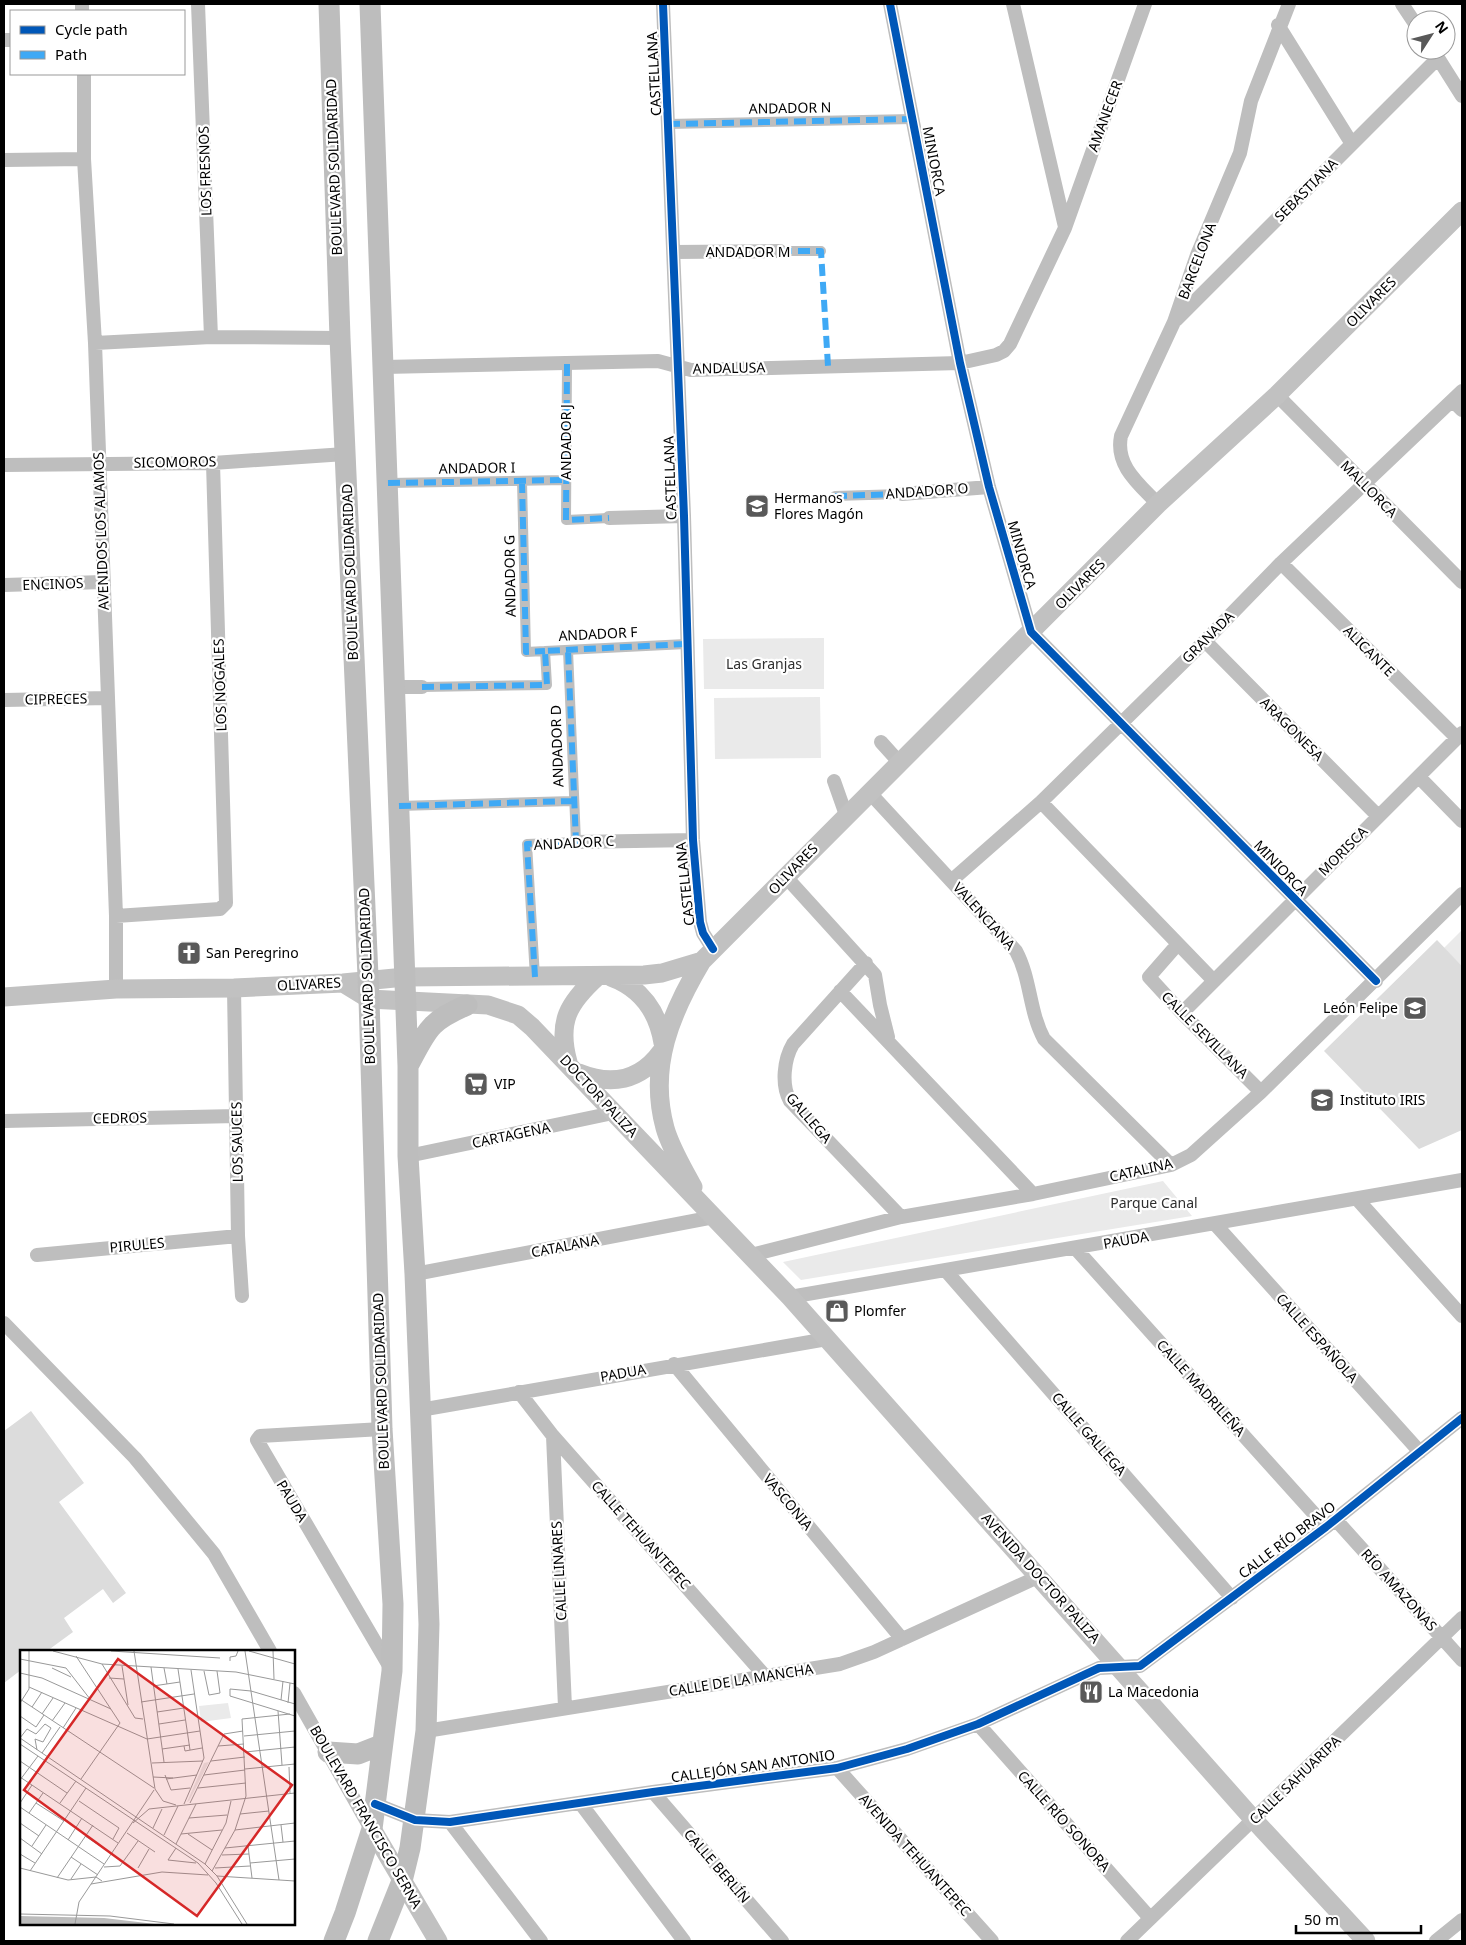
<svg xmlns="http://www.w3.org/2000/svg" width="1466" height="1945" font-family="'Noto Sans',sans-serif">
	<style>
		.green { fill: #eaeaea }
		.building { fill: #dcdcdc }
		.lines { fill: none; stroke-linecap: round; stroke-linejoin: round }
		.pedestrian { stroke: #bebebe; stroke-width: 10 }
		.minor { stroke: #bebebe; stroke-width: 14 }
		.secondary { stroke: #c1c1c1; stroke-width: 19 }
		.primary { stroke: #bdbdbd; stroke-width: 21 }
		.quiet { stroke: #3fa9f5; stroke-width: 6; stroke-dasharray: 12 6; stroke-linecap: butt }
		.cycleway-casing { stroke: #fff; stroke-width: 11 }
		.cycleway { stroke: #0057b8; stroke-width: 8 }
		.labels { text-anchor: middle; stroke-width: 4.5; stroke-linejoin: round; paint-order: stroke }
		.street-label { font-size: 14px; fill: #000; stroke: #fff }
		.poi-label { font-size: 14px; fill: #000; stroke: #fff; text-anchor: start }
		.park-label { font-size: 14px; fill: #2f2f2f; stroke: #fff }
		.inset-road { fill: none; stroke: #999; stroke-width: 1 }
		.view { fill: #d62828; fill-opacity: 0.15; stroke: #d62828; stroke-width: 2.5 }
		.inset-edge { fill: none; stroke: #000; stroke-width: 2.5 }
	</style>
	<rect width="100%" height="100%" fill="#fff"/>
	<!-- green -->
	<path class="green" d="M824,638V689H704L703,639Z
		M820,697L821,758L715,759L714,698Z
		M1462,930V966L1444,948Z
		M1163,1181L1192,1216L801,1280L783,1262Z"/>
	<!-- building -->
	<path class="building" d="M1437,940L1462,966V1130L1419,1149L1324,1051Z
		M31,1411L84,1483L59,1502L126,1593L113,1603L103,1589L64,1618L73,1632L47,1651H21V1670L4,1683V1431Z"/>
	<g class="lines">
		<!-- pedestrian -->
		<path class="pedestrian" d="M668,124L913,119
			M780,251H821
			M567,364L566,520L609,518
			M522,481L526,652L545,651
			M388,483L566,480
			M835,496L902,494
			M422,687L547,685L545,651L686,644
			M399,806L573,801
			M535,977L527,844L576,842L568,650"/>
		<!-- minor -->
		<path class="minor" d="M82,4V11
			M198,4L211,337
			M663,4L684,516L693,840L700,922L703,933L713,949
			M890,4L960,363L989,487L1031,632L1376,981
			M1013,4L1065,227
			M1402,4L1416,25
			M1278,25L1352,144
			M4,40H11
			M1433,50L1462,96
			M84,74V159L95,343L116,916V989
			M4,160L84,159
			M674,252L780,251
			M1176,320L1438,58
			M95,343L211,337L340,338
			M384,367L658,361L691,370L960,363L996,355L1004,351L1010,344L1065,228L1145,4
			M1277,395L1462,582
			M1453,401L1462,410
			M4,465L213,463L345,454
			M902,494L989,487
			M1158,504C1139,484 1115,466 1121,436L1174,322L1197,255L1240,153L1251,101L1289,4
			M609,518L684,516
			M1281,563L1457,738
			M4,585L103,582
			M1205,641L1378,816
			M395,687H422
			M4,700L108,698
			M881,742L899,762
			M1419,777L1462,821
			M834,781L846,815
			M869,792L1016,951C1031,979 1029,1011 1044,1039L1171,1165
			M1041,802L1214,981
			M576,842L693,840
			M786,877L875,975L880,1005L888,1037
			M951,881L1041,802L1205,641L1281,563L1462,391
			M116,916L220,909L226,903L213,463
			M1177,945L1149,977L1182,1013L1261,1092
			M866,963L793,1044C784,1059 781,1085 790,1101L901,1217
			M234,988L238,1236L242,1296
			M840,991L1033,1194
			M1182,1013L1462,733
			M4,1121L237,1116
			M408,1156L613,1113
			M1357,1199L1462,1316
			M1215,1224L1420,1452
			M1076,1249L1326,1527
			M37,1255L238,1236
			M751,1255L901,1217L1033,1194L1171,1165L1191,1155L1261,1092L1462,894
			M946,1271L1232,1598
			M415,1274L714,1217
			M790,1297L1462,1180
			M4,1323L135,1458L214,1554L270,1651
			M674,1364L902,1639
			M519,1392L553,1436L765,1676
			M420,1410L827,1339
			M382,1429L260,1436L257,1440L391,1669
			M553,1436L565,1707
			M1336,1520L1462,1660
			M294,1693L371,1829
			M978,1724L1150,1918
			M426,1731L840,1664L874,1652L1040,1576
			M837,1768L992,1941
			M653,1792L782,1941
			M375,1804L415,1820L450,1822L653,1792L837,1768L907,1749L978,1724L1099,1668L1140,1666L1326,1527L1462,1418
			M581,1804L684,1941
			M450,1822L541,1941
			M1127,1941L1462,1618
			M1436,1941L1462,1920"/>
		<!-- secondary -->
		<path class="secondary" d="M611,977C641,988 658,1012 663,1043
			M343,983L369,999L488,1005L518,1015L532,1027L790,1297L1254,1820L1366,1941
			M4,997L116,989L234,988L343,983L405,977L644,975L662,973L702,961
			M568,1062C557,1022 568,1003 598,976
			M579,1073C611,1086 640,1081 661,1052
			M693,1187C683,1168 671,1149 665,1128C648,1066 671,1013 702,961L1158,504L1277,395L1462,211
			M372,1829L438,1941"/>
		<!-- primary -->
		<path class="primary" d="M329,4L340,338L369,999L382,1429L393,1604L392,1671L372,1829L345,1913L334,1941
			M370,4L408,1066V1156L415,1274L429,1624L426,1731L410,1848L402,1881L378,1941
			M408,1066C428,1029 428,1022 467,1005
			M328,1752L358,1754L381,1745"/>
		<!-- quiet -->
		<path class="quiet" d="M668,124L913,119
			M780,251H821L828,366
			M567,364L566,520L609,518
			M522,481L526,652L545,651
			M388,483L566,480
			M835,496L902,494
			M422,687L547,685L545,651L686,644
			M399,806L573,801
			M535,977L527,844L576,842L568,650"/>
		<!-- cycleway casing -->
		<g class="cycleway-casing">
			<path id="cycleway" d="M663,4L684,516L693,840L700,922L703,933L713,949
				M890,4L960,363L989,487L1031,632L1376,981
				M375,1804L415,1820L450,1822L653,1792L837,1768L907,1749L978,1724L1099,1668L1140,1666L1326,1527L1462,1418"/>
		</g>
		<!-- cycleway -->
		<use href="#cycleway" class="cycleway"/>
	</g>
	<!-- icons -->
	<defs>
		<g id="school-square" transform="scale(1.25)"><rect x="-9" y="-9" width="18" height="18" rx="4" fill="#595959" stroke="#fff"/><path d="M0-5L7-2L0 1L-7-2ZM-4 1L0 2.5L4 1V4Q0 6-4 4Z" fill="#fff"/></g>
		<g id="church-square" transform="scale(1.25)"><rect x="-9" y="-9" width="18" height="18" rx="4" fill="#595959" stroke="#fff"/><path d="M-1.2-6h2.4v3.5h3.3v2.4h-3.3V6h-2.4V-.1h-3.3v-2.4h3.3Z" fill="#fff"/></g>
		<g id="supermarket-square" transform="scale(1.25)"><rect x="-9" y="-9" width="18" height="18" rx="4" fill="#595959" stroke="#fff"/><path d="M-6-5.5h2.5l.6 2H6L4.5 2H-2.5L-4.4-4H-6ZM-1.5 3.2a1.3 1.3 0 1 0 .1 0ZM3 3.2a1.3 1.3 0 1 0 .1 0Z" fill="#fff"/></g>
		<g id="shop-square" transform="scale(1.25)"><rect x="-9" y="-9" width="18" height="18" rx="4" fill="#595959" stroke="#fff"/><path d="M-5-2.5h2.3a2.7 3.5 0 0 1 5.4 0H5L5.5 6h-11ZM-1.5-2.5h3a1.5 2.3 0 0 0-3 0Z" fill="#fff"/></g>
		<g id="restaurant-square" transform="scale(1.25)"><rect x="-9" y="-9" width="18" height="18" rx="4" fill="#595959" stroke="#fff"/><path d="M-5-6h1v4h1v-4h1v4h1v-4h1v5L-1.5 .5V6h-2V.5L-5-1ZM5-6V6H3V1.5H1.5Q1.5-4 5-6Z" fill="#fff"/></g>
	</defs>
	<g fill-rule="evenodd">
		<use href="#school-square" x="757" y="506"/>
		<use href="#church-square" x="189" y="953"/>
		<use href="#school-square" x="1415" y="1008"/>
		<use href="#supermarket-square" x="476" y="1084"/>
		<use href="#school-square" x="1322" y="1100"/>
		<use href="#shop-square" x="837" y="1311"/>
		<use href="#restaurant-square" x="1091" y="1692"/>
	</g>
	<g class="labels">
		<!-- street labels -->
		<g class="street-label">
			<text transform="translate(654 74) rotate(-93)" y="5">CASTELLANA</text>
			<text transform="translate(790 108) rotate(-1)" y="5">ANDADOR N</text>
			<text transform="translate(1105 116) rotate(-70)" y="5">AMANECER</text>
			<text transform="translate(934 161) rotate(79)" y="5">MINIORCA</text>
			<text transform="translate(334 167) rotate(-92)" y="5">BOULEVARD SOLIDARIDAD</text>
			<text transform="translate(205 171) rotate(-92)" y="5">LOS FRESNOS</text>
			<text transform="translate(1306 190) rotate(-45)" y="5">SEBASTIANA</text>
			<text x="748" y="257">ANDADOR M</text>
			<text transform="translate(1197 261) rotate(-69)" y="5">BARCELONA</text>
			<text transform="translate(1371 302) rotate(-45)" y="5">OLIVARES</text>
			<text transform="translate(729 368) rotate(-1)" y="5">ANDALUSA</text>
			<text transform="translate(566 442) rotate(-90)" y="5">ANDADOR J</text>
			<text transform="translate(175 462) rotate(-1)" y="5">SICOMOROS</text>
			<text transform="translate(477 468) rotate(-1)" y="5">ANDADOR I</text>
			<text transform="translate(670 478) rotate(-92)" y="5">CASTELLANA</text>
			<text transform="translate(1369 489) rotate(45)" y="5">MALLORCA</text>
			<text transform="translate(927 491) rotate(-4)" y="5">ANDADOR O</text>
			<text transform="translate(101 531) rotate(-92)" y="5">AVENIDOS LOS ALAMOS</text>
			<text transform="translate(1022 555) rotate(74)" y="5">MINIORCA</text>
			<text transform="translate(350 572) rotate(-92)" y="5">BOULEVARD SOLIDARIDAD</text>
			<text transform="translate(510 576) rotate(-91)" y="5">ANDADOR G</text>
			<text transform="translate(53 584) rotate(-2)" y="5">ENCINOS</text>
			<text transform="translate(1080 584) rotate(-45)" y="5">OLIVARES</text>
			<text transform="translate(598 634) rotate(-3)" y="5">ANDADOR F</text>
			<text transform="translate(1208 637) rotate(-45)" y="5">GRANADA</text>
			<text transform="translate(1369 651) rotate(45)" y="5">ALICANTE</text>
			<text transform="translate(220 685) rotate(-92)" y="5">LOS NOGALES</text>
			<text transform="translate(56 699) rotate(-1)" y="5">CIPRECES</text>
			<text transform="translate(1292 729) rotate(45)" y="5">ARAGONESA</text>
			<text transform="translate(557 746) rotate(-92)" y="5">ANDADOR D</text>
			<text transform="translate(574 843) rotate(-3)" y="5">ANDADOR C</text>
			<text transform="translate(1343 851) rotate(-45)" y="5">MORISCA</text>
			<text transform="translate(1281 868) rotate(46)" y="5">MINIORCA</text>
			<text transform="translate(793 869) rotate(-46)" y="5">OLIVARES</text>
			<text transform="translate(685 884) rotate(-96)" y="5">CASTELLANA</text>
			<text transform="translate(984 916) rotate(48)" y="5">VALENCIANA</text>
			<text transform="translate(367 976) rotate(-92)" y="5">BOULEVARD SOLIDARIDAD</text>
			<text transform="translate(309 984) rotate(-3)" y="5">OLIVARES</text>
			<text transform="translate(1205 1035) rotate(45)" y="5">CALLE SEVILLANA</text>
			<text transform="translate(599 1096) rotate(47)" y="5">DOCTOR PALIZA</text>
			<text transform="translate(120 1118) rotate(-1)" y="5">CEDROS</text>
			<text transform="translate(809 1118) rotate(49)" y="5">GALLEGA</text>
			<text transform="translate(511 1135) rotate(-12)" y="5">CARTAGENA</text>
			<text transform="translate(237 1142) rotate(-91)" y="5">LOS SAUCES</text>
			<text transform="translate(1141 1170) rotate(-13)" y="5">CATALINA</text>
			<text transform="translate(1126 1240) rotate(-10)" y="5">PAUDA</text>
			<text transform="translate(137 1245) rotate(-5)" y="5">PIRULES</text>
			<text transform="translate(565 1246) rotate(-11)" y="5">CATALANA</text>
			<text transform="translate(1317 1338) rotate(48)" y="5">CALLE ESPAÑOLA</text>
			<text transform="translate(623 1373) rotate(-10)" y="5">PADUA</text>
			<text transform="translate(381 1381) rotate(-92)" y="5">BOULEVARD SOLIDARIDAD</text>
			<text transform="translate(1201 1388) rotate(48)" y="5">CALLE MADRILEÑA</text>
			<text transform="translate(1089 1434) rotate(49)" y="5">CALLE GALLEGA</text>
			<text transform="translate(292 1501) rotate(59)" y="5">PAUDA</text>
			<text transform="translate(788 1502) rotate(50)" y="5">VASCONIA</text>
			<text transform="translate(641 1535) rotate(48)" y="5">CALLE TEHUANTEPEC</text>
			<text transform="translate(1287 1540) rotate(-37)" y="5">CALLE RÍO BRAVO</text>
			<text transform="translate(559 1571) rotate(-93)" y="5">CALLE LINARES</text>
			<text transform="translate(1041 1578) rotate(48)" y="5">AVENIDA DOCTOR PALIZA</text>
			<text transform="translate(1399 1590) rotate(48)" y="5">RÍO AMAZONAS</text>
			<text transform="translate(741 1680) rotate(-9)" y="5">CALLE DE LA MANCHA</text>
			<text transform="translate(753 1766) rotate(-8)" y="5">CALLEJÓN SAN ANTONIO</text>
			<text transform="translate(1295 1780) rotate(-44)" y="5">CALLE SAHUARIPA</text>
			<text transform="translate(366 1817) rotate(60)" y="5">BOULEVARD FRANCISCO SERNA</text>
			<text transform="translate(1064 1821) rotate(48)" y="5">CALLE RÍO SONORA</text>
			<text transform="translate(915 1855) rotate(48)" y="5">AVENIDA TEHUANTEPEC</text>
			<text transform="translate(717 1866) rotate(49)" y="5">CALLE BERLÍN</text>
		</g>
		<!-- poi labels -->
		<g class="poi-label">
			<text x="774" y="503">Hermanos<tspan x="774" dy="16">Flores Magón</tspan></text>
			<text x="206" y="958">San Peregrino</text>
			<text x="1398" y="1013" text-anchor="end">León Felipe</text>
			<text x="494" y="1089">VIP</text>
			<text x="1340" y="1105">Instituto IRIS</text>
			<text x="854" y="1316">Plomfer</text>
			<text x="1108" y="1697">La Macedonia</text>
		</g>
		<!-- park labels -->
		<g class="park-label">
			<text x="764" y="669">Las Granjas</text>
			<text x="1154" y="1208">Parque Canal</text>
		</g>
	</g>
	<!-- overview -->
	<g transform="translate(20 1650)">
		<rect width="275" height="275" fill="#fff"/>
		<path d="M208,53L211,68L181,72L179,56ZM189,112L169,151L167,152L184,113Z" fill="#eaeaea"/>
		<path d="M0,266L84,268L135,274H0Z" fill="#bcbcbc"/>
		<path class="inset-road" d="M33,1L82,14L216,22L275,34M91,1L200,8M114,1L135,139L143,151L156,155M225,1L259,230M229,1L275,14M253,1L254,29M56,6L100,73L61,129M0,9L46,18L70,49M210,11V7L216,6L218,1M82,14L115,68L123,69M102,16L108,55M131,17L144,112M32,18L51,27M144,18L147,34M158,19L170,100M184,21L189,45L200,43L197,21M0,23L22,28L91,59M89,28L104,29M133,36L160,32M9,37L127,89L180,81M0,49L134,138M261,50L263,31M121,52L174,44M0,53L9,39V1M268,53L270,33M275,54L231,41L210,39V46L275,66M12,57L22,42M258,61L262,115M137,62L164,58M22,64L33,48M0,66L16,77L24,65M32,71L45,53M139,74L165,70M43,78L56,58M224,86L275,81M0,88L7,79L16,84L25,74L31,78L23,92L15,89L17,100M0,88L185,214L197,226L227,274M0,94L178,213L196,233L222,274M164,96L165,101L182,98M198,96L224,94M142,99L170,95M225,102L275,97M22,103L40,77M0,111L47,143M191,111L225,107M132,113L183,111M269,117L270,143M225,119L275,114M145,125L151,140L170,138M184,125L225,120M0,127L98,193M133,127L153,128M146,129L177,125M0,130L18,106M178,138L226,133M59,151L99,178L93,189M0,153L12,135M16,153L44,171M40,153L56,131M170,153L204,84L223,81M164,154L184,108L171,20M0,157L84,214M9,163L23,143M220,164L249,161M169,168L207,165M0,173L19,186M113,173L129,159L275,143M261,175L263,192M133,178L142,159M215,180L275,173M107,183L135,202M161,184L202,180M168,184L192,200M144,185L158,156M65,186L91,203M0,188L22,204M48,190L62,168M156,194L176,154M12,196L26,175M228,196L232,228M156,198L148,210L176,213M205,198L275,191M0,204L15,213M202,205L229,204M51,207L78,225M230,213L275,209M185,214L206,173L211,151M84,217L100,216L118,191M0,218L48,230L76,227L82,231M118,218L129,199M195,218L230,216M10,221L66,138M192,221L215,180L226,146L222,69L270,64M197,226L275,231M37,228L73,175M51,229L61,214M71,234L142,222L188,225M0,264L90,266L154,274M55,274L59,252L134,140"/>
		<path class="view" d="M98,9L272,135L177,266L4,140Z"/>
		<rect width="275" height="275" class="inset-edge"/>
	</g>
	<!-- border -->
	<rect width="1466" height="1945" fill="none" stroke="#000000" stroke-width="10"/>
	<!-- legend -->
	<rect x="10" y="10" width="175" height="65" fill="#ffffff" stroke="#999999"/>
	<rect x="20" y="26" width="25" height="8" fill="#0057b8" stroke="#999999"/>
	<text x="55" y="35" font-size="15" fill="#000000">Cycle path</text>
	<rect x="20" y="51" width="25" height="8" fill="#3fa9f5" stroke="#999999"/>
	<text x="55" y="60" font-size="15" fill="#000000">Path</text>
	<!-- north arrow -->
	<g transform="translate(1431 35) rotate(54)"><circle r="24" fill="#ffffff" stroke="#999999"/>
	<path d="M0-4L9 19L0 12L-9 19Z" fill="#595959"/>
	<text y="-8" font-size="14" font-weight="bold" text-anchor="middle" fill="#000000">N</text>
	</g>
	<!-- scale -->
	<path d="M1296 1925v8h125v-8" fill="none" stroke="#000000" stroke-width="2.5"/>
	<text x="1304" y="1925" font-size="15" fill="#000000" stroke="#ffffff" stroke-width="4" paint-order="stroke">50 m</text>
</svg>
